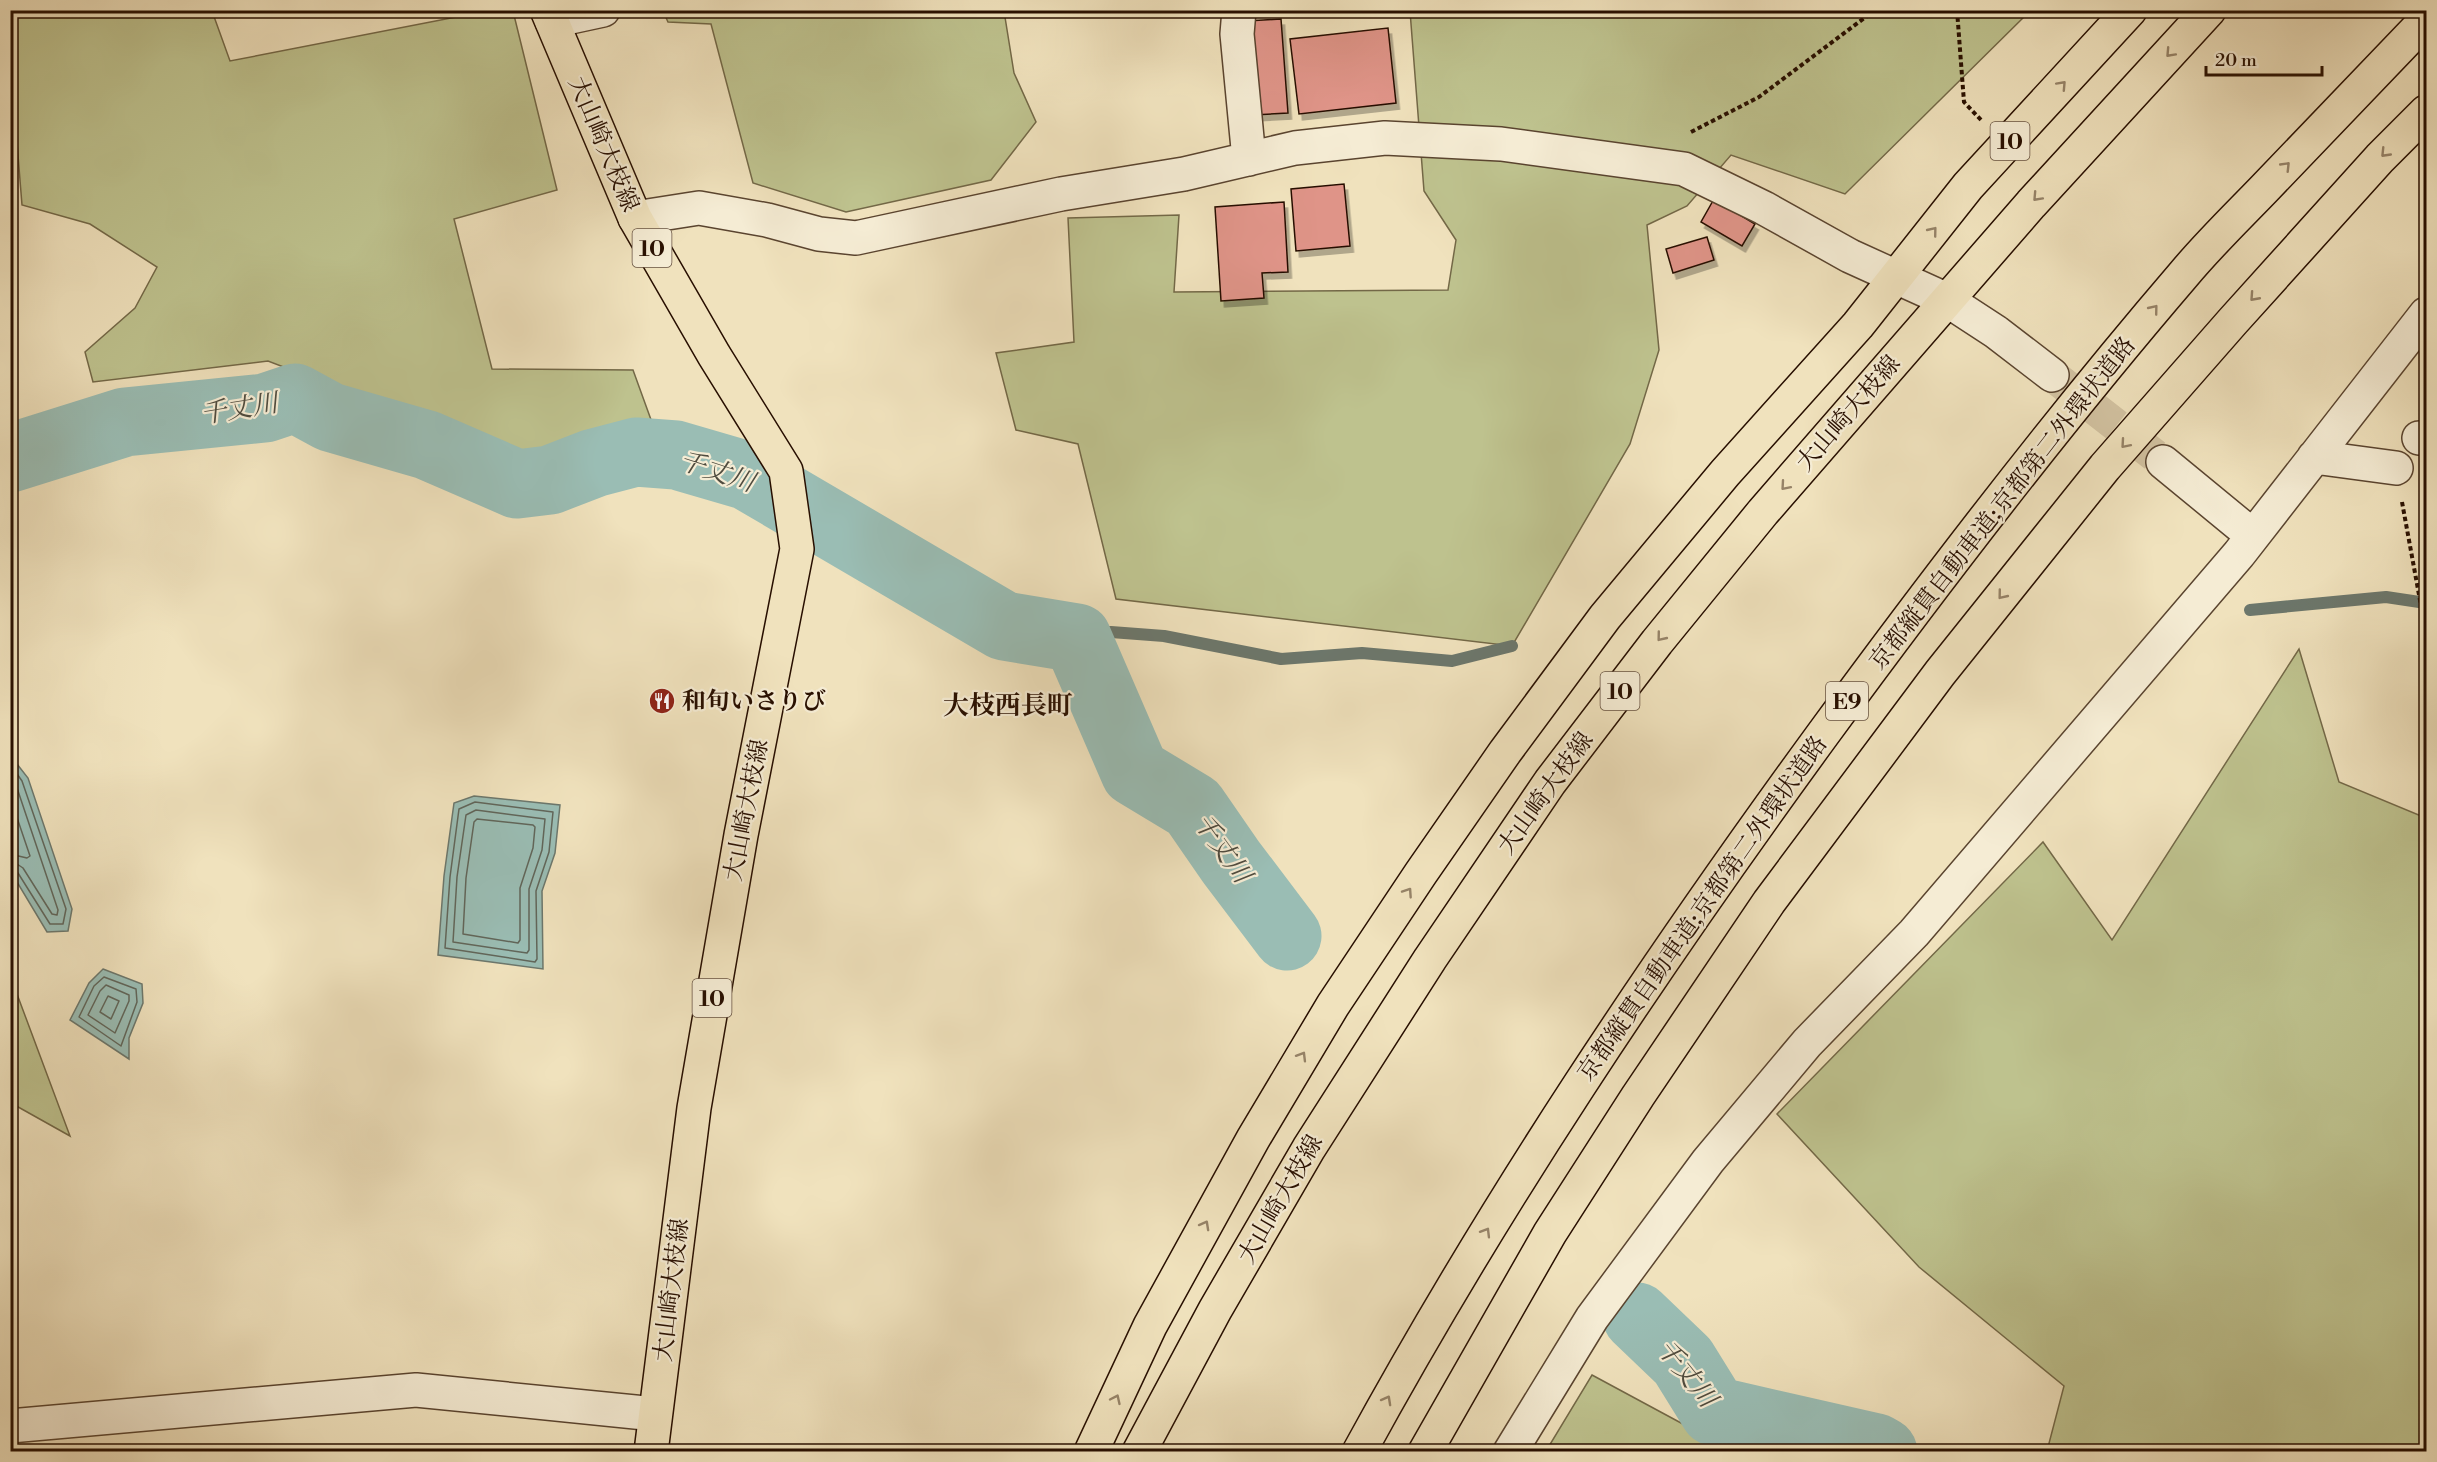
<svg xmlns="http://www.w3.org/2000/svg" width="2437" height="1462" font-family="'Libre Bodoni','Noto Serif JP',serif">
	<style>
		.green { fill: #bec28e; stroke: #736847; stroke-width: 1.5 }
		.water { fill: #9abdb4; stroke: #6c776c; stroke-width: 1.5 }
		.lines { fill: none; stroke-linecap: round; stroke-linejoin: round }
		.shore { stroke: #61665a; stroke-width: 1.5 }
		.stream { stroke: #6c776c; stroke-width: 12 }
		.river { stroke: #9abdb4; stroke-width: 69 }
		.building { fill: #df9488; stroke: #280f00; stroke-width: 1.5; filter: url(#shadow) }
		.minor-tunnel { stroke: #d2c2a1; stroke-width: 33; stroke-dasharray: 33 16; stroke-linecap: butt }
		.minor-casing { stroke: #5a442f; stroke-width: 36 }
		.major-casing { stroke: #280f00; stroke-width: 36 }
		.highway-casing { stroke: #280f00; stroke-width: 36 }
		.path { stroke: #280f00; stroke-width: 4; stroke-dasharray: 4.5 3; stroke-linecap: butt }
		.minor { stroke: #f5ecd4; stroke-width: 33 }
		.major { stroke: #f0e2bd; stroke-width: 33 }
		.highway { stroke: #f0e2bd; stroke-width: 33 }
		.oneway { stroke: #968368 }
		.labels { text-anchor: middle; stroke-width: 4.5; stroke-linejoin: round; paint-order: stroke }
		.shield { fill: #f5ecd4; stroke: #665140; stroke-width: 1.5 }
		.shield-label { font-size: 22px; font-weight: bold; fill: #280f00 }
		.street-label { font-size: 24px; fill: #280f00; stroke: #f5ecd4 }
		.poi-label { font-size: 24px; font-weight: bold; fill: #280f00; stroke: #f5ecd4; text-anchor: start }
		.water-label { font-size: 26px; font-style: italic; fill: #504c3f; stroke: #f5ecd4 }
		.neighbourhood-label { font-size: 26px; font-weight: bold; fill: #280f00; stroke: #f5ecd4 }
	</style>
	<defs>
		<filter id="shadow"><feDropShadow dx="3.5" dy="6" stdDeviation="0" flood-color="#0004"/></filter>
	</defs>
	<rect width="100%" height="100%" fill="#f0e2bd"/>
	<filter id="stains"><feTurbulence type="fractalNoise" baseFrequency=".00333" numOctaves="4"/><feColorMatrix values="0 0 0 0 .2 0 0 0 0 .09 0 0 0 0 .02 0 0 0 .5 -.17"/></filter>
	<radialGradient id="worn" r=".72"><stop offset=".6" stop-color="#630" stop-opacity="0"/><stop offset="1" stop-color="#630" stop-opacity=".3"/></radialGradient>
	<!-- green -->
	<path class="green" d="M22,10L212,11L230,61L487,11H513L557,190L454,219L492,369L633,370L654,428L527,460L268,361L93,382L85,352L135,308L157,267L90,224L22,205L11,68V12Z
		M663,11H1004L1014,73L1036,122L991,180L846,212L753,183L711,24L668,22Z
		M1410,11H2030L1845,194L1731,155L1687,206L1647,225L1659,350L1630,444L1512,646L1116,599L1078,444L1016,430L996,353L1074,342L1068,218L1179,215L1174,292L1448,290L1456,240L1424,191Z
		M2299,649L2339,782L2426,818V1451H2047L2064,1386L1919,1267L1777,1114L2043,842L2112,940Z
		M10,978H11L70,1136L11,1103Z
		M1592,1375L1733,1451H1546Z"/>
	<!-- water -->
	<path class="water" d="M17,764L28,778L72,909L68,931L47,932L11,872V765Z
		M474,796L560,805L555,853L542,891L543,969L438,955L444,876L454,803Z
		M103,969L142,984L143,1003L129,1038V1059L70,1020L89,983Z"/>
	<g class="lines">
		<!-- shore -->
		<path class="shore" d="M10,770L15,771L22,781L66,909L63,924H50L18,873L10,870
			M10,778L16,785L58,910L57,915L52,914L23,868L17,864L10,863
			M10,797L30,856L27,858L10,854
			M475,802L553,812L549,852L536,891L537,959L535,962L445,948L450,877L459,809Z
			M476,810L545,819L542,850L529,889V950L527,953L453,942L457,877L466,815Z
			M477,819L533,825L535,827L533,848L520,888V940L518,943L463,934L466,878L474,822Z
			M104,977L136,989L137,1002L121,1046L79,1017L94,986Z
			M106,985L129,995V1001L115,1033L88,1015L100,991Z
			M108,996L119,1001L111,1019L100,1012Z"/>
		<!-- stream -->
		<path class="stream" d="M2250,610L2386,597L2426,603
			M1077,638L1111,632L1164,636L1281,659L1362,653L1452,661L1512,646"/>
		<!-- river -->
		<path class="river" d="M10,458L125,422L265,408L295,398L330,417L427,445L517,484L550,480L594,463L636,452L676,455L748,476L1004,626L1077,638L1135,772L1193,807L1231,862L1287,936
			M1637,1317L1683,1361L1714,1411L1876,1448L1883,1452"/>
	</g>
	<!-- building -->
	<path class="building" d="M1281,19L1288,113L1253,115L1246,21Z
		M1388,28L1396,103L1299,114L1290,39Z
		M1344,184L1350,246L1296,251L1291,189Z
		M1714,199L1755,224L1742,246L1701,222Z
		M1284,202L1288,272L1262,273L1264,298L1221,301L1215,207Z
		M1707,237L1714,260L1673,273L1666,249Z"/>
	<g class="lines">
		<!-- minor-tunnel -->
		<path class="minor-tunnel" d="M2052,375L2163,462"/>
		<!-- minor casing -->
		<g class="minor-casing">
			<path id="minor" d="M1239,10L1237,34L1249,159
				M552,21L603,10
				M635,218L699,208L767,220L819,234L856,238L1061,194L1184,174L1295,148L1385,138L1501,144L1684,169L1764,208L1850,256L1947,300L1996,332L2052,375
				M2419,438L2426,439
				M2314,457L2396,468
				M2163,462L2253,536
				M10,1426L416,1390L655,1414
				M1510,1452L1592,1318L1708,1161L1807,1043L1914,933L2239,554L2426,314"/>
		</g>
		<!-- major casing -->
		<g class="major-casing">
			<path id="major" d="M547,10L635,218L714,355L786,471L797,549L741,835L694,1108L651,1452
				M1091,1452L1150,1326L1253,1139L1333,1005L1421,873L1505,752L1605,617L1725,473L1858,325L1968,186L2130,10
				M1139,1452L1215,1310L1309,1148L1430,959L1550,782L1657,642L1763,512L2031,204L2209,10"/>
		</g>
		<!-- highway casing -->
		<g class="highway-casing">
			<path id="highway" d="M1359,1452C1496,1201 1655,964 1823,734C1938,577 2057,422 2184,274C2209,244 2237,217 2264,189C2318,132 2372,76 2426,20
				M1425,1452L1550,1233L1638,1096L1769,902L1940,673L2105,467L2233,321L2380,158L2426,112"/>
		</g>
		<!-- path -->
		<path class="path" d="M1957,10L1964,102L1981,120
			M1691,132L1759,97L1875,10
			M2402,502L2426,633"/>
		<!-- minor -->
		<use href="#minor" class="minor"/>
		<!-- major -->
		<use href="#major" class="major"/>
		<!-- highway -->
		<use href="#highway" class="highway"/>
	</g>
	<!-- one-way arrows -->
	<defs><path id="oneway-chevron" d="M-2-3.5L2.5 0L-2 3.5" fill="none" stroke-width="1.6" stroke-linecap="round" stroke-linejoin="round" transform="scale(1.5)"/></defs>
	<g class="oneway">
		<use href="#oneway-chevron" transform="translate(2170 53) rotate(133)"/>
		<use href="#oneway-chevron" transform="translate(2062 85) rotate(-47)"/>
		<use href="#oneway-chevron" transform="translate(2385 153) rotate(134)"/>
		<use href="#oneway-chevron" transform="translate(2286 166) rotate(-46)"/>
		<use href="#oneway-chevron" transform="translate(2037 197) rotate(133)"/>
		<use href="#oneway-chevron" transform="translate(1933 231) rotate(-51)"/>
		<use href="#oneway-chevron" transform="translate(2254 297) rotate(132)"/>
		<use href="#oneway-chevron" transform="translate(2154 309) rotate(-51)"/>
		<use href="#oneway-chevron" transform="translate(2125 444) rotate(131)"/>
		<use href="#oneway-chevron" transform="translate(1785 486) rotate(131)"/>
		<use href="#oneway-chevron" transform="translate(2002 595) rotate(129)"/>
		<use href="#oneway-chevron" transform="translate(1661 637) rotate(129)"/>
		<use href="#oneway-chevron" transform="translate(1408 892) rotate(-56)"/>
		<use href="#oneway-chevron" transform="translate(1302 1056) rotate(-59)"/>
		<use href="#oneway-chevron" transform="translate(1205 1225) rotate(-61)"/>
		<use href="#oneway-chevron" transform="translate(1486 1232) rotate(-59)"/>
		<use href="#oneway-chevron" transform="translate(1116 1399) rotate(-65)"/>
		<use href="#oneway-chevron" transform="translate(1387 1400) rotate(-61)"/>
	</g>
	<!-- icons -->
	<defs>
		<g id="restaurant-disc" transform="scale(1.35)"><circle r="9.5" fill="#8f2418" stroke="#f5ecd4"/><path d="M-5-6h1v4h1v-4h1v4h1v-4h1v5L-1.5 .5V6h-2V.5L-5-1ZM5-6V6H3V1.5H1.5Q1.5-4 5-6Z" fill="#fff"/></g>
	</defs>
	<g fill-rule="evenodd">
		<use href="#restaurant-disc" x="662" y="701"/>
	</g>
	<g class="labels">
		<!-- shield labels -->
		<g class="shield">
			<rect x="1990.5" y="122" width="39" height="38" rx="4.5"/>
			<rect x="632.5" y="229" width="39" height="38" rx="4.5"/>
			<rect x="1600.5" y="672" width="39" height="38" rx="4.5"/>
			<rect x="1826" y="682" width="42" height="38" rx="4.5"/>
			<rect x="692.5" y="979" width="39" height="38" rx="4.5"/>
		</g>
		<g class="shield-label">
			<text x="2010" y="149">10</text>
			<text x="652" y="256">10</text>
			<text x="1620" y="699">10</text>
			<text x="1847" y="709">E9</text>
			<text x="712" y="1006">10</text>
		</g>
		<!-- street labels -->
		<g class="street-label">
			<text transform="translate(604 144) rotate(67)" y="8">大山崎大枝線</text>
			<text transform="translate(1848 413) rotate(-49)" y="8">大山崎大枝線</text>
			<text transform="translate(2002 503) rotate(-52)" y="8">京都縦貫自動車道;京都第二外環状道路</text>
			<text transform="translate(1545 793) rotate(-54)" y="8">大山崎大枝線</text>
			<text transform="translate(746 810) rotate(-79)" y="8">大山崎大枝線</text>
			<text transform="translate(1702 908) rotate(-55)" y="8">京都縦貫自動車道;京都第二外環状道路</text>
			<text transform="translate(1280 1199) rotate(-60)" y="8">大山崎大枝線</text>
			<text transform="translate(671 1290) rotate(-83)" y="8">大山崎大枝線</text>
		</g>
		<!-- poi labels -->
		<g class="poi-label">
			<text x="682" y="709">和旬いさりび</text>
		</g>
		<!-- water labels -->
		<g class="water-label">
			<text transform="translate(239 408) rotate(-9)" y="9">千丈川</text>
			<text transform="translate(717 471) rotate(18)" y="9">千丈川</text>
			<text transform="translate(1223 848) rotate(54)" y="9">千丈川</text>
			<text transform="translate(1687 1373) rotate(51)" y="9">千丈川</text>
		</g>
		<!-- neighbourhood labels -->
		<g class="neighbourhood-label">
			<text x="1008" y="714">大枝西長町</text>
		</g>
	</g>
	<!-- margin -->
	<rect width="2437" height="1462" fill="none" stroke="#f0e2bd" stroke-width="36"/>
	<rect x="12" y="12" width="2413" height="1438" fill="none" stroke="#280f00" stroke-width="3"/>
	<rect x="18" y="18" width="2401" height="1426" fill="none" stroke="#280f00" stroke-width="1.5"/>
	<!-- scale -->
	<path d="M2206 66v9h116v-9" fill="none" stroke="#280f00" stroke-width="3"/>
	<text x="2215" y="66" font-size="18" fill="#280f00" stroke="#f5ecd4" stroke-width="4.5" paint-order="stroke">20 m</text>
	<rect width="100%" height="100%" filter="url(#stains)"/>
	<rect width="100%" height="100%" fill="url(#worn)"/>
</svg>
